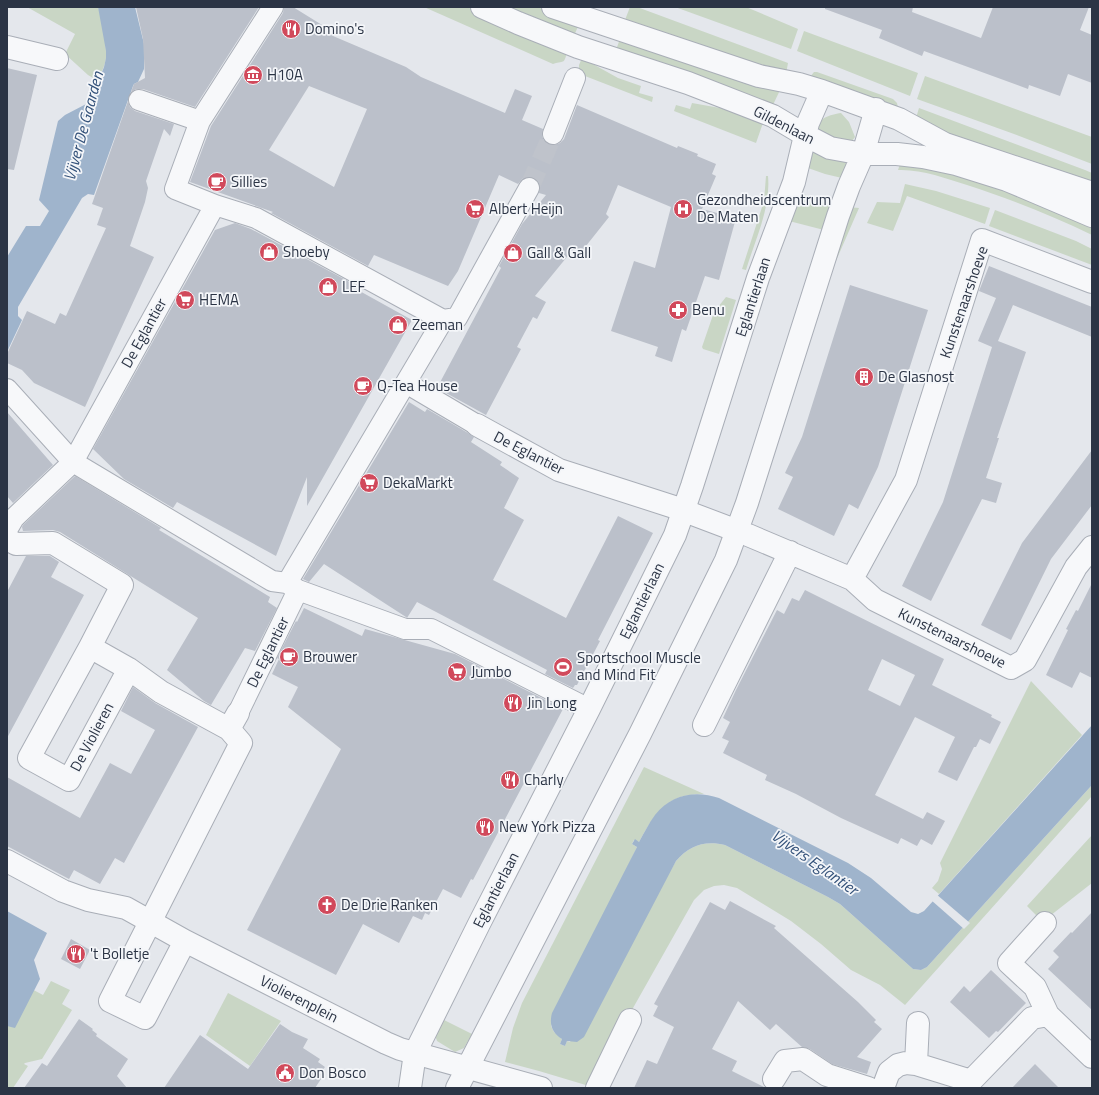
<svg xmlns="http://www.w3.org/2000/svg" width="1099" height="1095" font-family="'Titillium Web',sans-serif">
	<style>
		.green { fill: #c9d6c5 }
		.water { fill: #9fb4cc }
		.pier { fill: #e4e7ec }
		.building { fill: #bbc0ca; fill-rule: evenodd }
		.lines { fill: none; stroke-linecap: round; stroke-linejoin: round }
		.pedestrian-tunnel { stroke: #bfc3cb; stroke-width: 20; stroke-dasharray: 20 10; stroke-linecap: butt }
		.pedestrian-casing { stroke: #a9aeb7; stroke-width: 22 }
		.minor-casing { stroke: #a9aeb7; stroke-width: 24 }
		.tertiary-casing { stroke: #a9aeb7; stroke-width: 24 }
		.pedestrian { stroke: #f7f8fa; stroke-width: 20 }
		.minor { stroke: #f7f8fa; stroke-width: 22 }
		.tertiary { stroke: #f7f8fa; stroke-width: 22 }
		.labels { text-anchor: middle; stroke-width: 3.5; stroke-linejoin: round; paint-order: stroke }
		.poi-label { font-size: 15px; fill: #2b3445; stroke: #f4f6f9; text-anchor: start }
		.street-label { font-size: 15px; fill: #2b3445; stroke: #f4f6f9 }
		.water-label { font-size: 16px; font-style: italic; fill: #34527a; stroke: #f4f6f9 }
	</style>
	<rect width="100%" height="100%" fill="#e4e7ec"/>
	<!-- green -->
	<path class="green" d="M27,7H98C102,19 107,46 106,58C105,66 101,73 98,81L88,75L65,54L75,34Z
		M424,7H467L568,50C563,65 566,60 553,64Z
		M496,7H537L580,22L573,38Z
		M630,7H637L788,63L786,74L625,20Z
		M675,7H746L798,29L791,49Z
		M804,31L918,73L910,96L797,51Z
		M621,36L781,88L772,107L616,50Z
		M582,58L618,78L641,86L639,93L653,97L652,102L585,76L579,70V65Z
		M814,72H817L893,99L897,103L898,108L810,77Z
		M925,76L1092,137V164L1014,134L917,99Z
		M692,103L748,113L764,120L756,143L674,111L676,105L690,109Z
		M919,108L1085,170L1092,173V186L969,148L916,118Z
		M841,113L849,122L855,137L852,141L848,142L818,133C816,118 829,115 841,113Z
		M814,151L847,161L842,178L825,174L808,168L807,167Z
		M901,161L930,164L1092,222V235C1051,215 1010,199 967,185C945,178 921,169 898,170Z
		M766,176H768C771,208 755,240 746,270L742,269L764,201Z
		M905,184L936,191L990,208L985,224L907,196L893,231L867,223L877,202L900,203Z
		M798,193L834,202L824,230L789,221Z
		M848,207L859,208L822,293Z
		M995,210L1076,241L1092,249V265L989,226Z
		M726,297L736,300L719,354L703,349L702,347L714,312Z
		M1031,681L1082,735L939,894L932,888L938,881L942,869L940,863Z
		M644,767L704,794C667,793 655,813 639,842L634,840L632,844L637,847L551,1026L554,1032L562,1039L560,1044L565,1046L567,1041L570,1042L676,861C689,845 706,840 725,845L828,897L840,904L913,969L921,970L927,967L1092,785V796L905,1005L880,985L851,970L821,944L791,921L737,888L724,885L714,886L704,890L694,900L589,1086L539,1071L505,1062L513,1028L522,1003Z
		M1092,835V883L1046,919L1039,918L1027,906Z
		M7,976L43,995L51,981L70,990L62,1004L72,1010L42,1059L25,1063L24,1064L28,1066L13,1088H7Z
		M228,993L281,1021L250,1066L206,1035Z
		M442,1019L472,1034L464,1048L455,1052L437,1041L435,1035Z"/>
	<!-- water -->
	<path class="water" d="M98,7H135L144,44V69L138,82L134,84L133,86L94,195L88,194L82,198L18,307V316L22,320L7,352V257L26,226H40L49,211L39,200L58,121L65,115L90,102L104,67L106,58V51Z
		M1092,725V785L927,967L921,970L913,969L840,904L828,897L725,845C706,840 689,845 676,861L584,1037L577,1042L567,1041L565,1046L560,1044L562,1039C552,1033 549,1024 552,1013L637,847L632,844L635,839L639,842C644,833 649,823 655,815C671,794 696,790 719,798L848,863L871,878L911,912L918,914L924,911Z
		M7,911L47,933L34,960L40,979L15,1028L7,1026Z"/>
	<!-- pier -->
	<path class="pier" d="M936,894L970,923L964,929L931,900Z"/>
	<!-- building -->
	<path class="building" d="M136,7H259L195,107L143,89H136L131,92L134,84L145,78L143,39Z
		M284,7H293L335,33L333,36L406,67L421,77L505,113L515,89L532,96L522,120L543,129L542,136L544,141L549,145H554L560,143L564,139L577,105L677,148L678,146L698,154L697,156L716,164L712,174L716,176L702,209L736,218L719,280L705,276L686,331L682,329L672,362L655,356L658,347L611,331L634,261L655,268L671,207L618,185L606,214L609,217L578,256L571,252L535,296L546,302L537,319L533,317L517,347L521,349L486,415L437,388L501,268L499,266L522,224L546,195L539,193L540,187L539,182L535,178L529,177L523,178L518,184L499,175L458,271L448,286L374,255L368,266L271,213L273,212L190,182L211,126L283,13ZM309,86L367,109L334,187L269,150Z
		M825,7H913L912,12L981,38L993,7H1089L1080,30L1092,35V83L1068,74L1060,96L1029,85L1028,89L924,51L922,56L879,38L882,30L825,9Z
		M7,68L37,75L14,170L7,169Z
		M128,101L130,107L135,111L174,124L170,136L164,129L146,181L148,188L145,202L130,246L154,257L85,407L34,383L22,370L7,363V354L27,311L55,324L60,313L66,316L106,228L97,225L103,208L92,204Z
		M235,223L251,229L357,286L356,289L412,320L307,506V477L276,556L177,502L173,508L124,479L93,449L215,230Z
		M989,266L1092,307V337L1013,305L998,341L1026,352L997,438H999L986,478L1002,483L996,503L982,499L931,601L902,586L943,502L992,347L978,341L996,298L979,291Z
		M850,285L928,310L878,467L858,509L849,504L834,536L778,509L793,477L785,473L802,437Z
		M409,402L425,412L427,409L468,433L474,437L471,442L502,462L500,465L519,478L504,508L524,520L493,580L566,618L618,516L653,533L598,640L600,641L577,685H575L573,688L545,674L547,670L417,602L407,618L406,617L324,564L309,582L303,579Z
		M7,412L53,465L13,503L7,496Z
		M1092,450V505L1051,559L1011,640L981,625L1022,543Z
		M75,476L161,528L159,530L270,597L268,602L277,608L255,651L245,648L211,705L204,701L167,670L198,618L60,532L53,530L23,531L22,527L23,525Z
		M26,556H50L59,562L51,577L84,595L7,738V592Z
		M1092,583V678L1080,672L1072,688L1046,675L1068,630L1066,629L1076,610L1078,611Z
		M805,590L944,659L932,685L992,715L991,717L1001,722L990,744L980,739L976,747H974L957,781L938,772L955,737L915,717L875,795L923,819L927,812L945,821L932,845L921,839L917,846L901,838L898,844L841,818L796,794L765,780L767,775L723,753L729,741L722,738L730,722L723,718L736,690L777,610L784,614L792,598L799,601ZM882,659L915,675L900,706L868,690Z
		M304,608L362,636L365,629L455,654L563,709L473,880L471,879L461,898L443,889L429,915L425,913L422,920L413,916L399,943L363,924L336,975L247,930L341,749L288,707L298,687L272,674L279,659L277,658L296,621L297,622Z
		M133,687L155,703L198,727L124,863L115,858L100,884L74,870L69,879L7,846V777L80,818L110,763L131,774L155,730L121,711Z
		M730,901L776,926L774,928L858,1002L876,1020L874,1022L882,1029L857,1057L871,1062L867,1074L832,1064L810,1049L802,1047L776,1024L770,1030L738,1001L712,1049L737,1061L732,1071L766,1088H634L647,1060L657,1064L674,1027L653,1016L658,1006L654,1004L710,902L725,910Z
		M1092,912V1010L1048,969L1059,957L1053,951L1071,932L1072,933Z
		M71,939L90,950L80,969L61,959Z
		M991,970L1026,1003L998,1032L996,1031L989,1038L950,1002L964,986L970,992Z
		M79,1019L93,1029L92,1030L97,1034L96,1036L128,1059L117,1076L127,1088H24L42,1063L47,1066Z
		M280,1024L292,1032L308,1039L303,1048L320,1059L318,1062L325,1067L320,1073L323,1076L315,1088H164L200,1035L248,1069Z
		M1035,1064L1059,1088H1012Z"/>
	<g class="lines">
		<!-- pedestrian-tunnel -->
		<path class="pedestrian-tunnel" d="M529,188L553,134"/>
		<!-- pedestrian casing -->
		<g class="pedestrian-casing">
			<path id="pedestrian" d="M139,100L200,121L175,189L215,205
				M200,121L273,7
				M553,134L575,78
				M406,383L477,425
				M7,389L73,462L272,581L287,583L443,320L457,318L529,188
				M7,530L14,518L73,462L215,205L256,218L443,320
				M287,583L298,590L405,629H431L579,704
				M238,713L298,590"/>
		</g>
		<!-- minor casing -->
		<g class="minor-casing">
			<path id="minor" d="M7,47L57,59
				M477,425L559,470L674,507L748,535L852,579L875,600L1011,668L1025,660L1076,567L1092,547
				M7,539L16,544L53,543L122,585L90,647L129,669L161,692L229,729
				M852,579L906,480L982,240L1092,282
				M90,647L29,758L69,780L129,669
				M704,725L790,552
				M7,861L63,891L88,900L126,908L185,941L386,1043L400,1049L541,1088
				M1045,923L1009,963L1035,987L1048,1015L1092,1057
				M185,941L145,1018L110,1001L241,743L229,729L238,713
				M916,1064L918,1023
				M774,1079L785,1061L803,1059L827,1075L868,1088
				M597,1088L630,1020
				M883,1088L889,1072L898,1065L906,1063L916,1064L971,1081L1032,1018L1048,1015"/>
		</g>
		<!-- tertiary casing -->
		<g class="tertiary-casing">
			<path id="tertiary" d="M482,7L518,23L578,47L688,83L773,116L805,135L830,148L863,154H897L923,157L956,164L1007,180L1092,216
				M553,7L759,76L799,84L822,91L899,119L945,144L1092,193
				M410,1088L415,1053L479,924L589,709L675,535L692,486L758,278L794,182L808,123L822,91
				M457,1088L640,734L726,560L747,503L838,216L849,186L863,154L876,109"/>
		</g>
		<!-- pedestrian -->
		<use href="#pedestrian" class="pedestrian"/>
		<!-- minor -->
		<use href="#minor" class="minor"/>
		<!-- tertiary -->
		<use href="#tertiary" class="tertiary"/>
	</g>
	<!-- icons -->
	<defs>
		<g id="restaurant-disc" transform="scale(1)"><circle r="9.5" fill="#d1495b" stroke="#f4f6f9"/><path d="M-5-6h1v4h1v-4h1v4h1v-4h1v5L-1.5 .5V6h-2V.5L-5-1ZM5-6V6H3V1.5H1.5Q1.5-4 5-6Z" fill="#fff"/></g>
		<g id="museum-disc" transform="scale(1)"><circle r="9.5" fill="#d1495b" stroke="#f4f6f9"/><path d="M0-6L6-3V-2H-6V-3ZM-5-1h2V3h-2ZM-1-1h2V3h-2ZM3-1h2V3H3ZM-6 4H6V6H-6Z" fill="#fff"/></g>
		<g id="cafe-disc" transform="scale(1)"><circle r="9.5" fill="#d1495b" stroke="#f4f6f9"/><path d="M-5.5-4.5H6V0H3Q3 3.5 0 3.5H-2.5Q-5.5 3.5-5.5 0ZM3-3.2v2h1.7v-2ZM-6 4.5H4V6H-6Z" fill="#fff"/></g>
		<g id="supermarket-disc" transform="scale(1)"><circle r="9.5" fill="#d1495b" stroke="#f4f6f9"/><path d="M-6-5.5h2.5l.6 2H6L4.5 2H-2.5L-4.4-4H-6ZM-1.5 3.2a1.3 1.3 0 1 0 .1 0ZM3 3.2a1.3 1.3 0 1 0 .1 0Z" fill="#fff"/></g>
		<g id="hospital-disc" transform="scale(1)"><circle r="9.5" fill="#d1495b" stroke="#f4f6f9"/><path d="M-5-5h3v3.5h4V-5h3V5h-3V1.5h-4V5h-3Z" fill="#fff"/></g>
		<g id="shop-disc" transform="scale(1)"><circle r="9.5" fill="#d1495b" stroke="#f4f6f9"/><path d="M-5-2.5h2.3a2.7 3.5 0 0 1 5.4 0H5L5.5 6h-11ZM-1.5-2.5h3a1.5 2.3 0 0 0-3 0Z" fill="#fff"/></g>
		<g id="pharmacy-disc" transform="scale(1)"><circle r="9.5" fill="#d1495b" stroke="#f4f6f9"/><path d="M-2-6h4v4h4v4h-4v4h-4v-4h-4v-4h4Z" fill="#fff"/></g>
		<g id="building-disc" transform="scale(1)"><circle r="9.5" fill="#d1495b" stroke="#f4f6f9"/><path d="M-4-6H4V6H1V3H-1V6H-4ZM-2.5-4.3h1.7v1.8h-1.7ZM.8-4.3h1.7v1.8H.8ZM-2.5-1h1.7V.8h-1.7ZM.8-1h1.7V.8H.8Z" fill="#fff"/></g>
		<g id="stadium-disc" transform="scale(1)"><circle r="9.5" fill="#d1495b" stroke="#f4f6f9"/><path d="M0-5a6.5 5 0 1 0 0 10a6.5 5 0 1 0 0-10ZM-3.5-1.8h7v3.6h-7Z" fill="#fff"/></g>
		<g id="church-disc" transform="scale(1)"><circle r="9.5" fill="#d1495b" stroke="#f4f6f9"/><path d="M-1.2-6h2.4v3.5h3.3v2.4h-3.3V6h-2.4V-.1h-3.3v-2.4h3.3Z" fill="#fff"/></g>
		<g id="civic-disc" transform="scale(1)"><circle r="9.5" fill="#d1495b" stroke="#f4f6f9"/><path d="M-.6-6.5H3V-4.5H.6V-3L4-1V1h2V6H-6V1h2V-1L-.6-3ZM-1.2 2.5V6h2.4V2.5Z" fill="#fff"/></g>
	</defs>
	<g fill-rule="evenodd">
		<use href="#restaurant-disc" x="291" y="29"/>
		<use href="#museum-disc" x="253" y="75"/>
		<use href="#cafe-disc" x="217" y="182"/>
		<use href="#supermarket-disc" x="475" y="209"/>
		<use href="#hospital-disc" x="683" y="209"/>
		<use href="#shop-disc" x="269" y="252"/>
		<use href="#shop-disc" x="513" y="253"/>
		<use href="#shop-disc" x="328" y="287"/>
		<use href="#supermarket-disc" x="185" y="300"/>
		<use href="#pharmacy-disc" x="678" y="310"/>
		<use href="#shop-disc" x="398" y="325"/>
		<use href="#building-disc" x="864" y="377"/>
		<use href="#cafe-disc" x="363" y="386"/>
		<use href="#supermarket-disc" x="369" y="483"/>
		<use href="#cafe-disc" x="289" y="657"/>
		<use href="#stadium-disc" x="563" y="667"/>
		<use href="#supermarket-disc" x="457" y="672"/>
		<use href="#restaurant-disc" x="513" y="703"/>
		<use href="#restaurant-disc" x="510" y="780"/>
		<use href="#restaurant-disc" x="485" y="827"/>
		<use href="#church-disc" x="327" y="905"/>
		<use href="#restaurant-disc" x="76" y="954"/>
		<use href="#civic-disc" x="285" y="1073"/>
	</g>
	<g class="labels">
		<!-- poi labels -->
		<g class="poi-label">
			<text x="305" y="34">Domino's</text>
			<text x="267" y="80">H10A</text>
			<text x="231" y="187">Sillies</text>
			<text x="697" y="205">Gezondheidscentrum<tspan x="697" dy="17">De Maten</tspan></text>
			<text x="489" y="214">Albert Heijn</text>
			<text x="283" y="257">Shoeby</text>
			<text x="527" y="258">Gall &amp; Gall</text>
			<text x="342" y="292">LEF</text>
			<text x="199" y="305">HEMA</text>
			<text x="692" y="315">Benu</text>
			<text x="412" y="330">Zeeman</text>
			<text x="878" y="382">De Glasnost</text>
			<text x="377" y="391">Q-Tea House</text>
			<text x="383" y="488">DekaMarkt</text>
			<text x="303" y="662">Brouwer</text>
			<text x="577" y="663">Sportschool Muscle<tspan x="577" dy="17">and Mind Fit</tspan></text>
			<text x="471" y="677">Jumbo</text>
			<text x="527" y="708">Jin Long</text>
			<text x="524" y="785">Charly</text>
			<text x="499" y="832">New York Pizza</text>
			<text x="341" y="910">De Drie Ranken</text>
			<text x="90" y="959">'t Bolletje</text>
			<text x="299" y="1078">Don Bosco</text>
		</g>
		<!-- street labels -->
		<g class="street-label">
			<text transform="translate(784 125) rotate(27)" y="5">Gildenlaan</text>
			<text transform="translate(753 297) rotate(-72)" y="5">Eglantierlaan</text>
			<text transform="translate(964 302) rotate(-71)" y="5">Kunstenaarshoeve</text>
			<text transform="translate(144 333) rotate(-61)" y="5">De Eglantier</text>
			<text transform="translate(529 453) rotate(27)" y="5">De Eglantier</text>
			<text transform="translate(642 601) rotate(-64)" y="5">Eglantierlaan</text>
			<text transform="translate(952 638) rotate(26)" y="5">Kunstenaarshoeve</text>
			<text transform="translate(268 652) rotate(-64)" y="5">De Eglantier</text>
			<text transform="translate(92 737) rotate(-62)" y="5">De Violieren</text>
			<text transform="translate(496 890) rotate(-63)" y="5">Eglantierlaan</text>
			<text transform="translate(299 999) rotate(27)" y="5">Violierenplein</text>
		</g>
		<!-- water labels -->
		<g class="water-label">
			<text transform="translate(83 126) rotate(-75)" y="6">Vijver De Gaarden</text>
			<text transform="translate(815 862) rotate(35)" y="6">Vijvers Eglantier</text>
		</g>
	</g>
	<!-- border -->
	<rect width="1099" height="1095" fill="none" stroke="#2b3445" stroke-width="16"/>
</svg>
